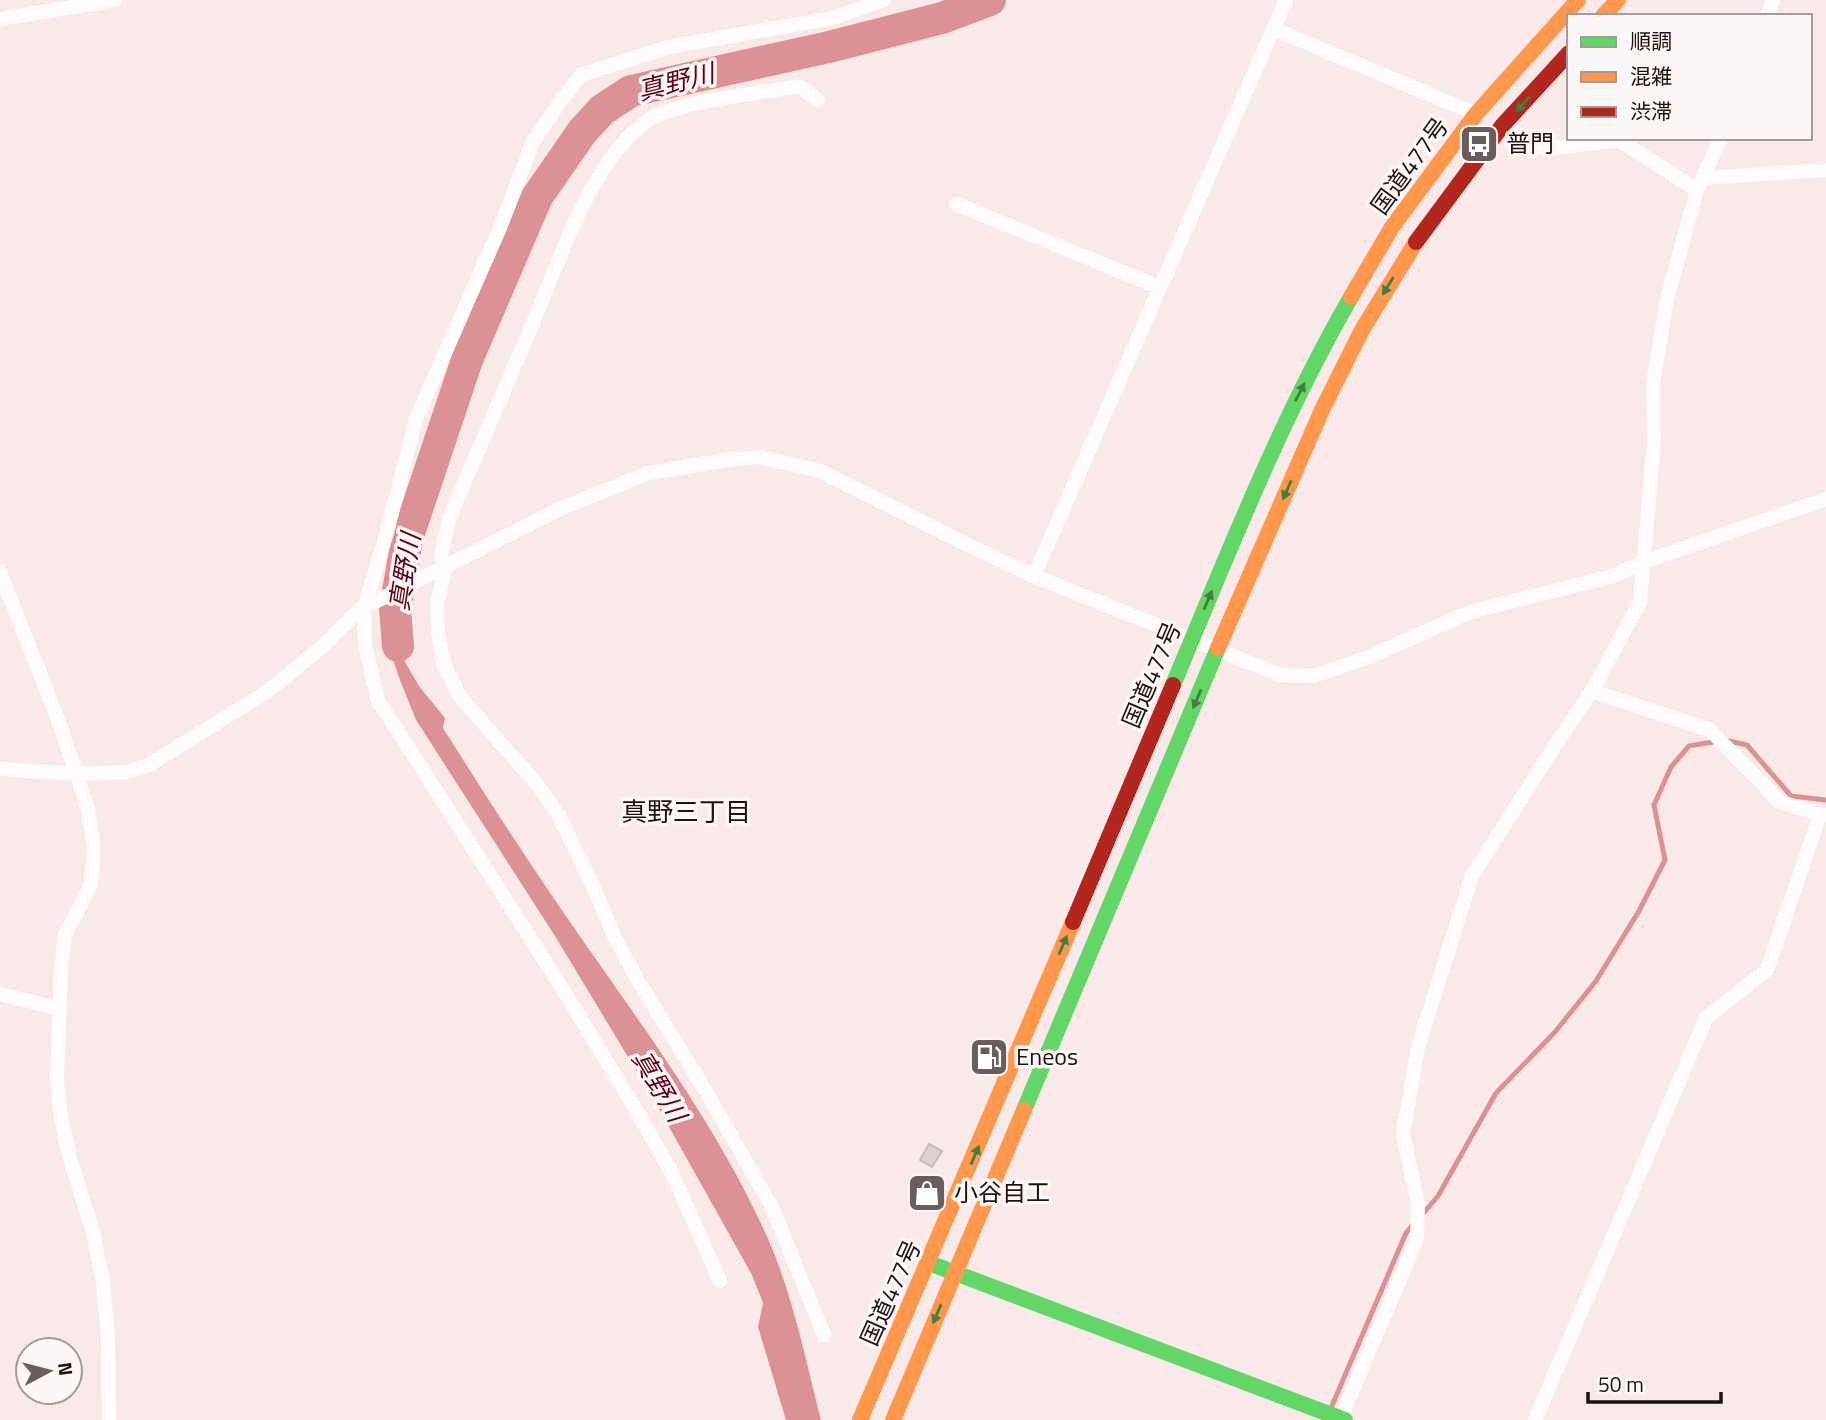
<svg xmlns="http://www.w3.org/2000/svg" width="1826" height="1420" font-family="'Titillium Web','Noto Sans JP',sans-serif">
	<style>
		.water { fill: #dc9294 }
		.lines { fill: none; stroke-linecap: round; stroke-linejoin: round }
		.stream { stroke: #dc9294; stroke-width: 5 }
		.river { stroke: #dc9294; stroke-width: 32 }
		.building { fill: #ddd1d1; stroke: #c8bbbb; stroke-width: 2 }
		.street { stroke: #fefcfc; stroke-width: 14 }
		.fast { stroke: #63d668; stroke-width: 16 }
		.slow { stroke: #ff974d; stroke-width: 16 }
		.jam { stroke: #b3261e; stroke-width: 16 }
		.oneway { fill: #437e41 }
		.labels { text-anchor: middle; stroke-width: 7; stroke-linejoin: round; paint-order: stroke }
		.poi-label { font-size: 24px; fill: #1b1212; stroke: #fcf7f6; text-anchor: start }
		.street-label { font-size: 24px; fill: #1b1212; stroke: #fcf7f6 }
		.water-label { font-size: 26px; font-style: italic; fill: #600215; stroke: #fcf7f6 }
		.neighbourhood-label { font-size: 26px; fill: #1b1212; stroke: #fcf7f6 }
	</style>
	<rect width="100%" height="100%" fill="#f9e9e9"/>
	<!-- water -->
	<path class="water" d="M399,601L404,660L419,686L445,718L443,728C489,801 536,874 586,945C651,1038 718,1129 765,1232C792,1291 805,1357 821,1420H786L758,1327L763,1303L752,1275L654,1100L555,936L416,720L398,675L391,652L390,606Z"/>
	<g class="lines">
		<!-- stream -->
		<path class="stream" d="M1421,1216L1438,1196L1496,1093L1555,1032L1596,981L1639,911L1665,860L1654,805L1671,767L1689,746L1725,740L1747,745L1791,796L1826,800
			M1331,1408L1406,1233L1414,1223"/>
		<!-- river -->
		<path class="river" d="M398,646L395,609L407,539L467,360L537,197L582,132L602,110L631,91L829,47L942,18L990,0"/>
	</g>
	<!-- building -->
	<path class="building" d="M929,1144L942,1151L932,1167L920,1160Z"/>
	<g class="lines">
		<!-- street -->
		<path class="street" d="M1767,16L1773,0
			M0,19L115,0
			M1274,29L1476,114
			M818,100L799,86C762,93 677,101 649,120C591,158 557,267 530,330C503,392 477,454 450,516L441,555L446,567L437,603L438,633L444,664L460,697L537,784L559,816L594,888L615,938L637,979L704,1088L772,1207L824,1335
			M1502,126L1546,149L1619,140L1697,190
			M1705,178L1826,170
			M956,204L1159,287
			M0,572L60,725L88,809L94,847L91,885L65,935L61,970L57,1080L61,1118L70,1158L93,1232L103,1282L108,1336L109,1420
			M1034,576L1286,0
			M1592,691L1710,730L1779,801L1820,815H1826
			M0,769L76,774L126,772L149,765L268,691L323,646L358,611L375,602L562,508L649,473L733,459L760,457L820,471L970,546L1034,576L1280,675L1314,676L1369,657L1470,612L1613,576L1644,562L1826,499
			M0,994L60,1009
			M720,1281L673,1175L642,1120L561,986L378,700L365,645L364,608L386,536L416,419L500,228L533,142L560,102L581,75L669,47L833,18L884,0
			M1340,1420L1417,1239L1418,1204L1403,1135L1418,1047L1472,876L1560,738L1592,691L1640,602L1654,442L1653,383L1667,299L1697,190L1721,138
			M1535,1420L1706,1018L1767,970L1820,815"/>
		<!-- fast -->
		<path class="fast" d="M1173,685C1228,554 1280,420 1351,297
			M1024,1110L1218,648
			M929,1263L1345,1420"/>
		<!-- slow -->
		<path class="slow" d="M1603,16L1618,0
			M1351,297L1392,227L1476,114L1578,0
			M1218,648L1322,410L1362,330L1416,242
			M860,1420L1073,922
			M893,1420L1024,1110"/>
		<!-- jam -->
		<path class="jam" d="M1416,242L1502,126L1569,53
			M1073,922L1173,685"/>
	</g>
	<!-- one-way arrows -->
	<defs><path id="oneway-solid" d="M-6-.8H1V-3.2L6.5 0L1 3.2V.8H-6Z" transform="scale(1.75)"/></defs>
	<g class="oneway">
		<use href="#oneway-solid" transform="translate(1523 104) rotate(132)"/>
		<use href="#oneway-solid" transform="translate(1388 286) rotate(121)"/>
		<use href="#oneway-solid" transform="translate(1300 392) rotate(-63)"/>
		<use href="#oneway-solid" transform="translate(1287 490) rotate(114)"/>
		<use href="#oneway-solid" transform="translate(1208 600) rotate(-67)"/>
		<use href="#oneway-solid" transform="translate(1197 699) rotate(113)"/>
		<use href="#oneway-solid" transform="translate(1063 945) rotate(-67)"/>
		<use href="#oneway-solid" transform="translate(975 1155) rotate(-67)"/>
		<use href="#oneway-solid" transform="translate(937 1314) rotate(113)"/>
	</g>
	<!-- icons -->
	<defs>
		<g id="bus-square" transform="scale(2.0125)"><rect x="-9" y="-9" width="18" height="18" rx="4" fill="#695d5d" stroke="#fcf7f6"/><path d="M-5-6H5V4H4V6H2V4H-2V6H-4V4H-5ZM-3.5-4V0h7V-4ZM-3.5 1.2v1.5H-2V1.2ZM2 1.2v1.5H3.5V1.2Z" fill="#fff"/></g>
		<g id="fuel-square" transform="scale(2.0125)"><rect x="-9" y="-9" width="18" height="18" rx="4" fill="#695d5d" stroke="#fcf7f6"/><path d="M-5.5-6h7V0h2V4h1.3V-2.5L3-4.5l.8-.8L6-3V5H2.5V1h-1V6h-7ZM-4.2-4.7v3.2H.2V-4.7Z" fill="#fff"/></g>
		<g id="shop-square" transform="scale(2.0125)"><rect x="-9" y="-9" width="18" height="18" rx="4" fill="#695d5d" stroke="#fcf7f6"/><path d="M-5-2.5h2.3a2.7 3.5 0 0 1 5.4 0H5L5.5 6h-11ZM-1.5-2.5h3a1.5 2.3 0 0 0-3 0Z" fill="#fff"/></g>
	</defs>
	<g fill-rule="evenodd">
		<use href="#bus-square" x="1479" y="144"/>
		<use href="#fuel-square" x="989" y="1057"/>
		<use href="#shop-square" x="927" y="1193"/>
	</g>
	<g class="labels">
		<!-- poi labels -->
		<g class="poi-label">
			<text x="1506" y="152">普門</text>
			<text x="1016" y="1065">Eneos</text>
			<text x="954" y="1201">小谷自工</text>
		</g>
		<!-- street labels -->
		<g class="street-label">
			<text transform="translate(1410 166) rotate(-54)" y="8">国道477号</text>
			<text transform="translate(1152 675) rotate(-67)" y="8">国道477号</text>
			<text transform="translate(891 1293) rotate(-66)" y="8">国道477号</text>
		</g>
		<!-- water labels -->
		<g class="water-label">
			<text transform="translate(676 82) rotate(-14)" y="9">真野川</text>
			<text transform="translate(405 572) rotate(-81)" y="9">真野川</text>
			<text transform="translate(659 1086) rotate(59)" y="9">真野川</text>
		</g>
		<!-- neighbourhood labels -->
		<g class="neighbourhood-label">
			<text x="686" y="821">真野三丁目</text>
		</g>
	</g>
	<!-- legend -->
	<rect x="1567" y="14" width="245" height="126" fill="#fcf7f6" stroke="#a29b9b" stroke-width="2"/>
	<rect x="1581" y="37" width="35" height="10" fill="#63d668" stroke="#a29b9b" stroke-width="2"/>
	<text x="1630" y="49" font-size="21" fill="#1b1212">順調</text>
	<rect x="1581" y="72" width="35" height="10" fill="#ff974d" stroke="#a29b9b" stroke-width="2"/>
	<text x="1630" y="84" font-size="21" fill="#1b1212">混雑</text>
	<rect x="1581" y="107" width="35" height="10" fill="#b3261e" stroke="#a29b9b" stroke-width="2"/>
	<text x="1630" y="119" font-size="21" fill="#1b1212">渋滞</text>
	<!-- north arrow -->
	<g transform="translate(49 1371) rotate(83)"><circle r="33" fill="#fcf7f6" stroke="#a29b9b" stroke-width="2"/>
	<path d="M0-5L12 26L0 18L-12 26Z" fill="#695d5d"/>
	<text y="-10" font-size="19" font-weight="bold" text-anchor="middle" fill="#1b1212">N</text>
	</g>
	<!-- scale -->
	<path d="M1588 1392v10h133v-10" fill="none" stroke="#1b1212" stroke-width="3.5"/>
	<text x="1598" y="1392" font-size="21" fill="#1b1212" stroke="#fcf7f6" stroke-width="5" paint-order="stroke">50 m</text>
</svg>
